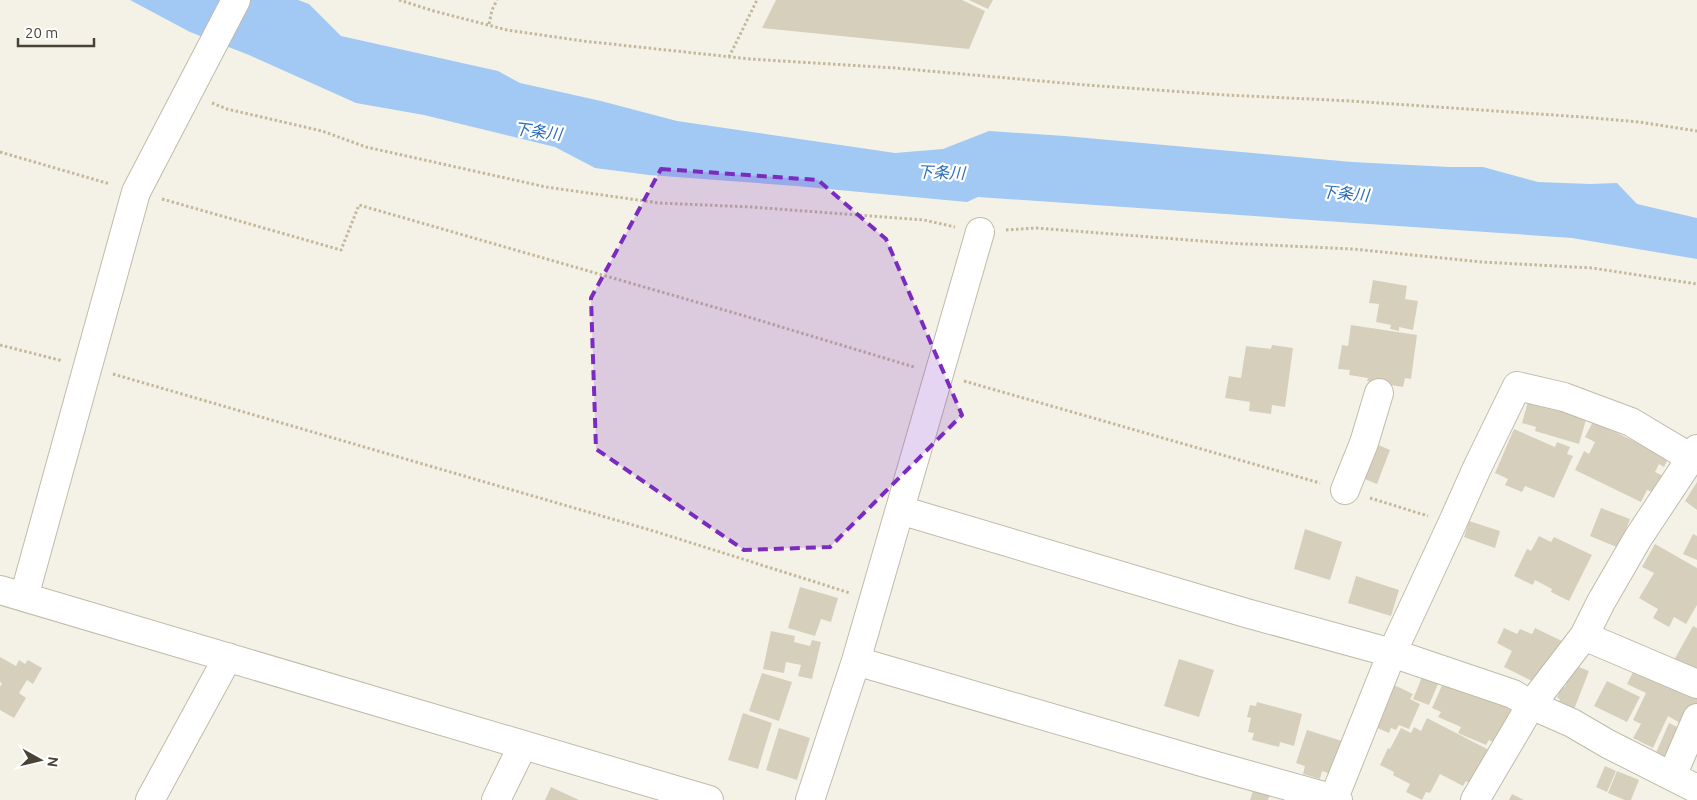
<svg xmlns="http://www.w3.org/2000/svg" width="1697" height="800" font-family="Ubuntu,'Noto Sans JP',sans-serif">
	<style>
		.water { fill: #a1c9f4 }
		.building { fill: #d6cfbc }
		.lines { fill: none; stroke-linecap: round; stroke-linejoin: round }
		.minor-casing { stroke: #c0bba9; stroke-width: 30 }
		.path { stroke: #c3b99a; stroke-width: 3; stroke-dasharray: 2.5 2.5; stroke-linecap: butt }
		.minor { stroke: #fff; stroke-width: 28 }
		.marked { fill: #7b2cbf; fill-opacity: 0.2; stroke: #7b2cbf; stroke-width: 4; stroke-dasharray: 10 6; stroke-linejoin: round }
		.labels { text-anchor: middle; stroke-width: 4.5; stroke-linejoin: round; paint-order: stroke }
		.water-label { font-size: 16px; font-style: italic; fill: #296db9; stroke: #fff }
	</style>
	<rect width="100%" height="100%" fill="#f4f2e7"/>
	<!-- water -->
	<path class="water" d="M130,0H298L309,4L341,36L498,71L520,83L601,101L677,121L895,153L943,149L989,131L1065,136L1352,162L1449,167H1483L1538,182L1590,184L1617,183L1637,204L1697,218V259L1572,238L978,197L967,202L796,186L649,175L595,168L555,147L424,115L356,103L249,55L190,32Z"/>
	<!-- building -->
	<path class="building" d="M776,0H962L985,11L969,49L762,28Z
		M969,0H993L988,9Z
		M1373,280L1407,286L1405,299L1418,301L1413,330L1399,327V331L1390,329L1391,325L1376,322L1379,304L1369,303Z
		M1351,325L1417,335L1411,379L1405,378L1403,387L1367,381L1368,378L1349,375L1350,370L1338,369L1342,345L1348,346Z
		M1272,345L1293,348L1285,407L1272,405L1271,414L1249,411L1250,402L1225,398L1229,376L1241,378L1246,346L1271,349Z
		M1529,398L1587,416L1579,444L1535,431L1536,427L1522,423Z
		M1595,418L1604,422L1602,426L1638,443L1640,438L1671,453L1664,467L1659,464L1655,472L1663,476L1655,493L1647,490L1641,502L1575,470L1584,451L1589,454L1595,442L1585,437Z
		M1514,429L1555,447L1557,442L1570,447L1567,454L1573,456L1554,498L1525,486L1522,492L1505,485L1508,479L1495,473Z
		M1369,441L1390,450L1377,484L1355,475Z
		M1697,482V510L1685,501Z
		M1601,508L1630,519L1619,548L1590,536Z
		M1469,521L1500,531L1495,548L1464,537Z
		M1305,529L1342,542L1330,580L1294,569Z
		M1693,534L1697,536V560L1683,554Z
		M1539,536L1551,542L1554,537L1592,555L1569,601L1551,592L1552,589L1535,580L1533,585L1514,576L1527,549L1531,551Z
		M1655,544L1697,568V605L1686,624L1674,617L1669,627L1653,618L1658,609L1639,598L1654,573L1642,567Z
		M1356,576L1399,590L1391,616L1348,603Z
		M800,587L838,598L831,622L821,619L815,636L788,628Z
		M1693,626L1697,628V675L1673,662Z
		M1504,628L1517,634L1520,629L1532,634L1535,628L1562,641L1547,672L1536,683L1504,667L1512,651L1497,643Z
		M771,631L795,636L794,642L810,646L812,640L821,642L812,679L798,676L801,665L786,662L784,673L763,669Z
		M0,657L16,666L19,660L25,664L28,660L42,668L33,684L27,680L19,693L26,698L14,718L0,710V687L2,683L0,682Z
		M1179,659L1214,670L1199,717L1164,706Z
		M1574,665L1589,671L1573,712L1557,705L1560,699L1557,698L1562,686L1565,687Z
		M1635,668L1697,698V703L1691,716L1680,723L1668,716L1653,748L1633,738L1641,724L1633,720L1646,693L1627,684Z
		M762,673L792,682L779,721L749,711Z
		M1422,677L1438,684L1429,705L1413,699Z
		M1444,681L1482,699L1484,694L1505,704L1504,706L1511,709L1495,743L1489,740L1486,745L1458,733L1461,727L1438,717L1441,712L1432,708Z
		M1607,681L1640,697L1627,722L1594,706Z
		M1394,685L1413,694L1410,699L1420,704L1409,729L1399,725L1396,730L1391,728L1389,733L1375,727Z
		M1257,702L1302,714L1294,746L1280,742L1279,747L1252,740L1254,733L1248,732L1251,718L1247,717L1250,705L1256,706Z
		M743,713L772,723L758,769L728,760Z
		M1427,718L1489,750L1472,785L1466,781L1463,786L1440,774L1430,793L1426,792L1422,800L1406,792L1410,784L1393,775L1394,772L1380,765L1388,748L1390,749L1401,728L1411,733L1414,727L1421,731Z
		M1669,723L1686,731L1671,762L1655,755Z
		M779,728L810,738L797,780L766,770Z
		M1307,730L1345,742L1334,775L1322,771L1320,779L1303,774L1305,766L1296,763Z
		M1605,766L1616,771L1607,792L1596,787Z
		M1617,771L1639,780L1631,800H1625L1608,793Z
		M551,787L579,800H545Z
		M1254,788L1270,793L1268,800H1250Z
		M1512,794L1524,800H1509Z"/>
	<g class="lines">
		<!-- minor casing -->
		<g class="minor-casing">
			<path id="minor" d="M1345,490L1364,443L1379,393
				M900,510L1246,613L1392,653L1513,694L1531,705L1572,723L1608,744L1697,789
				M0,590L709,800
				M24,597L136,192L236,0
				M1584,636L1697,684
				M856,661L1209,764L1338,800
				M1672,776L1697,718
				M1334,798L1392,653L1452,524L1477,468L1517,386L1564,397L1631,422L1691,458
				M150,800L228,657
				M496,800L523,745
				M810,800L856,661L980,232
				M1475,800L1531,705L1584,636L1601,602L1638,538L1697,449"/>
		</g>
		<!-- path -->
		<path class="path" d="M399,0L434,11L507,30L583,41L750,59L895,68L1086,85L1226,95L1351,101L1582,117L1639,122L1697,131
			M489,24L492,10L497,0
			M729,57L757,0
			M212,103L227,109L322,131L366,147L546,187L659,203L751,207L924,220L955,227
			M0,152L110,184
			M162,199L341,250L359,205L745,316L914,367
			M1006,230L1036,228L1227,243L1352,249L1482,262L1592,268L1697,284
			M0,345L63,361
			M113,374L657,532L850,593
			M964,381L1320,483
			M1370,498L1428,516"/>
		<!-- minor -->
		<use href="#minor" class="minor"/>
	</g>
	<!-- marked area -->
	<path class="marked" d="M661,169L818,180L886,239L962,415L830,547L744,550L596,449L591,298Z"/>
	<g class="labels">
		<!-- water labels -->
		<g class="water-label">
			<text transform="translate(538 131) rotate(7)" y="6">下条川</text>
			<text transform="translate(941 172) rotate(2)" y="6">下条川</text>
			<text transform="translate(1345 193) rotate(5)" y="6">下条川</text>
		</g>
	</g>
	<!-- north arrow -->
	<g transform="translate(40 760) rotate(98)" stroke="#ffffff" stroke-width="4" paint-order="stroke">
	<path d="M0-4L9 19L0 12L-9 19Z" fill="#484336"/>
	<text y="-8" font-size="14" font-weight="bold" text-anchor="middle" fill="#484336">N</text>
	</g>
	<!-- scale -->
	<path d="M18 38v8h76v-8" fill="none" stroke="#484336" stroke-width="2.5"/>
	<text x="25" y="38" font-size="15" fill="#484336" stroke="#ffffff" stroke-width="4" paint-order="stroke">20 m</text>
</svg>
